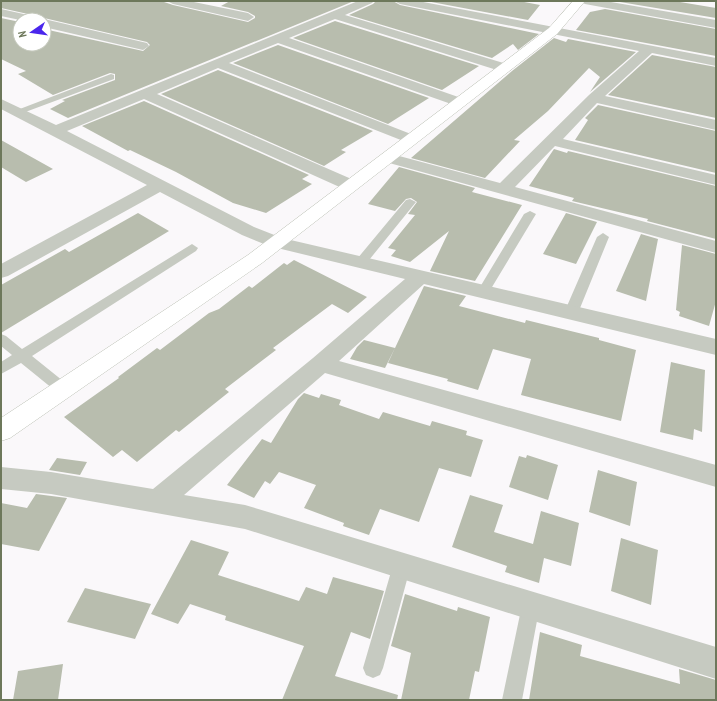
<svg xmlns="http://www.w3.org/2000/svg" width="717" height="701" font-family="'PT Sans Narrow',sans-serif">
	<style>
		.building { fill: #b8bdae }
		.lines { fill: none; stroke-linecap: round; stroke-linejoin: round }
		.secondary-casing { stroke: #babfb3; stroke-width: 1 }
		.lane { fill: #c6cac1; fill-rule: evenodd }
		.street { fill: #c6cac1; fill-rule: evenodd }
		.secondary { fill: #fff; fill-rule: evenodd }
	</style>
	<rect width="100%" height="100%" fill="#faf8fa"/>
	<!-- building -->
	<path class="building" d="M1,1H161L173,5L248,22L255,18V16L248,12L221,6L230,1H354L68,118L50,109L65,101L62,100L115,80V74L110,73L53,95L18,74L26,71L1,59V18L20,22V44H44V29L143,51L150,45L147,42L44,18L40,20L37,16L1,8Z
		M376,1H393L400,5L539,34L518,50L513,44L492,58L349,15L373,4Z
		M426,1H519L540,5L528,20Z
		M614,1H674L716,8V18Z
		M605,9L716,29V56L576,30L590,12Z
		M335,21L479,66L442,90L293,38Z
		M554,38L566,42L568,39L636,52L590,92L600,77L589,68L548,111L514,140L520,141L485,178L411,158L512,71Z
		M278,45L429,98L388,124L233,63Z
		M652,55L716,67V118L608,95Z
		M218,70L373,131L341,150L346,152L324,166L161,94Z
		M144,101L309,175L302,179L312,184L266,213L233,203L176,172L130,150L128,151L82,126Z
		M598,105L716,131V173L575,140L588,120L585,118Z
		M1,140L53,169L26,182L1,167Z
		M554,149L567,153L568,151L716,186V239L647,221L648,219L572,201L574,198L529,186Z
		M399,167L475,188L472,192L522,205L475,281L430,271L449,231L410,262L391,256L396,250L388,248L415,215L408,214L417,202L411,198L406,199L395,211L368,204Z
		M138,213L169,231L1,333V285L65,249L69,252Z
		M566,213L597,222L576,264L543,254Z
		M641,234L658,239L646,301L616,291Z
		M682,245L716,254V301L709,326L679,316L680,312L676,310Z
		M294,260L367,297L348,313L332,304L273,348L276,350L225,389L229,392L179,432L176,430L137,462L122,450L113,457L64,417L119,378L118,377L157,348L160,350L209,313L219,309L249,286L252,288L284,263L287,265Z
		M424,286L466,296L459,306L525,323L526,320L599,338V340L636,350L621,421L521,395L531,359L493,349L478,390L447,381L448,379L388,363Z
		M364,340L395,348L385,368L350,359L357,347Z
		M671,362L705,370L702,432L694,429L693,440L660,432Z
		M304,393L319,398L321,394L341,400L339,405L379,419L383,412L430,426L432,421L467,431L466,435L483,440L471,477L439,468L419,522L380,509L369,535L343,526L344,523L304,508L316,485L279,472L270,484L265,481L254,498L227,485L262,439L271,443L298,399Z
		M527,455L558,465L548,500L509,487L519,456L526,458Z
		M57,458L87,462L80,475L49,470Z
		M598,470L637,482L630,526L589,512Z
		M36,494L67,498L39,551L1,544V503L27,508Z
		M470,495L503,505L494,532L533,544L541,511L579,523L571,566L544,558L539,583L505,572L507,566L452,547Z
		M621,538L658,550L651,605L611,591Z
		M191,540L229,552L218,575L299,601L306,587L327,594L333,577L384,591L370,639L351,632L335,676L398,695L397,700H282L304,646L225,620L226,616L190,604L178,624L151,614Z
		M85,588L151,604L135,639L67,622Z
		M405,594L457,611L458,607L490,617L479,672L475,671L469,700H401L411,653L391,646Z
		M540,632L582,645L580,656L680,684L679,669L716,680V700H529Z
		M63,664L58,700H13L18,671Z"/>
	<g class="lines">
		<!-- secondary casing -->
		<g class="secondary-casing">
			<path id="secondary" d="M573,1H585L557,34L262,263L10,438L1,441V418L248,255L549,28Z"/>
		</g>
		<!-- lane -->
		<path class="lane" d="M111,74L114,75V79L20,114H14L12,112Z
			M410,199L416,202L365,265H357L355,262L357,259L406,200Z
			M530,211L536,214L489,292L488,295H478L477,292L524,214Z
			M603,233L609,237L578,313L576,316H566L564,313L597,237Z
			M192,244L198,248L196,251L32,356L68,385L70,389L68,393L63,394L58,393L21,363L1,374V362L12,355L1,346V334L6,336L22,349Z
			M402,557L408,559L411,565L383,668L380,675L373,678L366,675L363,668L393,565L396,559Z
			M531,596L538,599L540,605L522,700H502L522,605L524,599Z"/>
		<!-- street -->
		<path class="street" d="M167,1H189L248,13L254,17L248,21L173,4Z
			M358,1H374L372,3L345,15L510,65L512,68L510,71H500L335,19L289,38L464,99L466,102L464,105H454L278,43L229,63L416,136L419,139L416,142L411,144L218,68L157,94L356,181L358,185L356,189L350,190L344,189L144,99L67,131L254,227L282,238L716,339V355L424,284L339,361L716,465V487L325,373L184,495L245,505L716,647V679L245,529L51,494L1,489V467L51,472L153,489L313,358L405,279L269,246L242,235L160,192L8,276L1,278V264L147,185L1,109V99L56,125Z
			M394,1H418L716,58V66L652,53L605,96L716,120V130L597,103L563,139L716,175V185L555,146L515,187L716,241V253L382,161L380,158L382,155L388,153L500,183L589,95L639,51L400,4Z
			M579,1H605L716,20V28L585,4Z
			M1,9L37,17L39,20H20L1,16Z
			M44,19L147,43L149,46L143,50L44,27V20H42Z"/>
		<!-- secondary -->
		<use href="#secondary" class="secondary"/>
	</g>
	<!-- border -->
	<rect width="717" height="701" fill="none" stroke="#6d785b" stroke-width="4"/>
	<!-- north arrow -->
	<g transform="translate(32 32) rotate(257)"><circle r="19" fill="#ffffff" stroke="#c5c9bd"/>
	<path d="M0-3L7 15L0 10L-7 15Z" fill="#4a26ec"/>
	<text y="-6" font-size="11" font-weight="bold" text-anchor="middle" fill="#6d785b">N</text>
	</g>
</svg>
